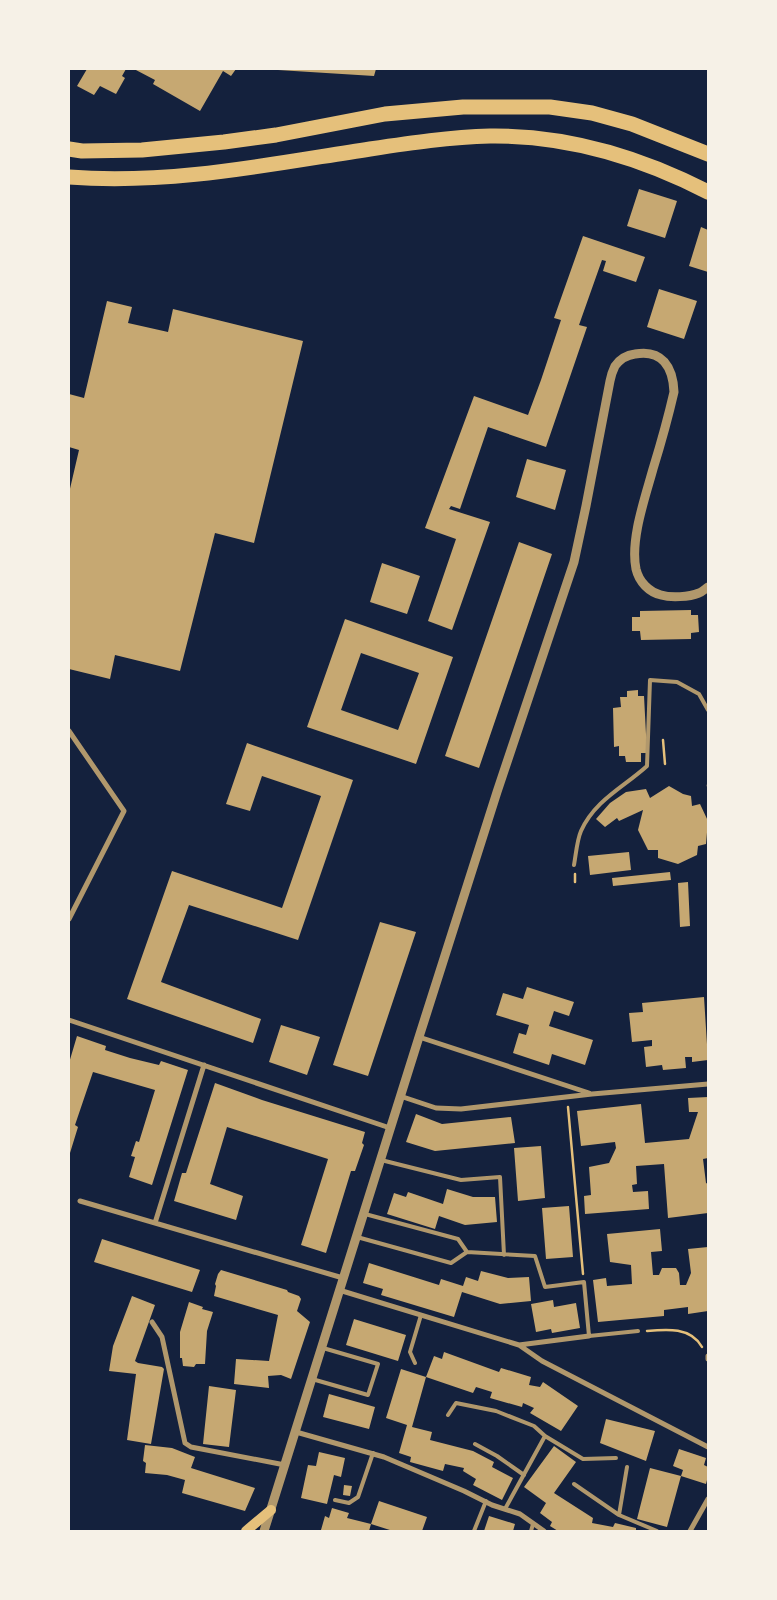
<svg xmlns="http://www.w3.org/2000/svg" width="777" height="1600" font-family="Helvetica,sans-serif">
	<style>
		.building { fill: #c6a872; fill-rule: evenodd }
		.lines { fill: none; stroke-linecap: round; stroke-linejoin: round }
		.path { stroke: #e5c07b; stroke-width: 2.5 }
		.service { stroke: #b1986c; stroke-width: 4 }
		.minor { stroke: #b1986c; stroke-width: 5 }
		.tertiary { stroke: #b1986c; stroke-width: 9 }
		.secondary { stroke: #e5c07b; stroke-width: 10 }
		.motorway { stroke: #e5c07b; stroke-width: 15 }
	</style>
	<rect width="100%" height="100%" fill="#14213d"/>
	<!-- building -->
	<path class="building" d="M87,69H126L122,76L125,78L116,94L100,86L94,95L77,86Z
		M134,69H236L231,76L223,71L200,111L153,84L155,80Z
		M278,69H376L374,76L278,70Z
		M639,189L677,201L665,238L627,226Z
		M701,227L708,230V272L689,266Z
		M583,236L645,257L636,282L603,271L606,261L602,260L579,325L587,327L546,447L488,427L460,509L451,506L449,509L490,522L452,630L428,621L456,539L425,528L474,396L528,415L541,380L561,320L554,318Z
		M659,289L697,301L684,339L647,327Z
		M107,301L132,307L128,323L168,332L173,309L303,341L254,543L215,533L180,671L115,655L110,679L69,669V493L79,450L69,447V394L84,398Z
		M527,459L566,470L555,510L516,497Z
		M519,542L552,554L479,768L445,756Z
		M382,563L420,576L407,614L370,602Z
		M691,610V615H698L699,632L691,633V639L641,640L640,631H632V617H640V611Z
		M345,619L453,657L416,764L307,727ZM361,653L419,673L398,730L341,710Z
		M638,690V696H644L647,753H641V762H626L625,756H619V746L614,747L613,708L621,707L620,697H627V691Z
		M247,743L353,780L298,940L189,905L161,982L261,1019L253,1043L127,999L172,871L282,908L321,796L262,776L250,811L226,804Z
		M669,786L683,794L691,796L692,806L700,804L708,821L706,844L698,846L697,855L678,864L658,858V850H648L638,830L643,810L619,821L617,818L605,827L596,819L610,803L626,792L646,789L650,798Z
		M629,852L631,870L590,875L588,856Z
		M670,872L671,880L613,886L612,878Z
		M688,882L690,926L680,927L678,883Z
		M380,922L416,932L368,1076L333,1065Z
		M527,987L574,1002L569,1016L554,1011L549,1026L593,1040L585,1065L552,1054L549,1065L513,1053L519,1033L526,1035L529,1025L496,1015L503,993L523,999Z
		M704,997L708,1060L692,1062V1057H685L686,1068L663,1070L662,1065L646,1067L644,1047L652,1046V1040L632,1042L629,1013L643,1012L642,1003Z
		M281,1025L320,1037L307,1075L269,1062Z
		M77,1036L106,1046L105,1050L130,1058L159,1065L161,1061L188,1070L152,1185L129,1177L135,1157L131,1156L136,1141L139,1142L155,1090L93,1072L75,1125L78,1127L70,1153H69V1063Z
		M215,1083L262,1100L365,1132L362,1143L364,1145L355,1171H351L326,1253L301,1245L328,1159L227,1127L210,1184L243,1196L236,1220L174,1201L182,1173H186Z
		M708,1097V1158L703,1159L706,1183L708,1184V1213L668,1218L664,1164L636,1166L637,1184L632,1185L633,1192L648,1191L649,1209L585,1214L584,1196L591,1195L589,1167L609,1163L616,1148L615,1142L581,1146L577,1111L641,1104L645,1143L689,1139L698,1112H689L688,1098Z
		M416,1114L442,1124L511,1117L515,1143L435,1151L406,1142Z
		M541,1146L545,1198L518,1201L514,1148Z
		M447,1189L473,1197H495L497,1222L465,1225L439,1216L435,1229L387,1214L394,1193L406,1197L408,1192L443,1204Z
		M569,1206L573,1257L546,1259L542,1208Z
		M660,1229L662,1251L651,1252L653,1275H659L662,1268H676L679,1273L680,1285H686L691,1273L688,1249L708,1247V1311L688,1314V1307L664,1310V1316L598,1322L593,1280L606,1278L607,1286L632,1284L631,1265L610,1262L607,1234Z
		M102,1239L200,1270L192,1292L94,1262Z
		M369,1263L439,1285L441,1279L463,1286L466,1277L478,1281L481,1271L508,1278L529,1277L531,1301L500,1304L462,1292L454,1317L381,1295L383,1289L363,1283Z
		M221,1270L287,1290L288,1292L299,1296L301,1299L297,1311L310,1322L291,1379L281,1375L268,1376L269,1388L234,1384L236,1359L269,1361L278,1315L214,1296L216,1286L215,1284L218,1274Z
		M132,1296L155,1305L135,1361L138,1363L162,1367L164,1369L151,1444L127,1440L136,1374L109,1371L113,1346Z
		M553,1300L554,1307L576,1303L580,1328L552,1333L551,1329L536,1332L531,1304Z
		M189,1302L203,1307L202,1309L213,1312L207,1331L205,1364H196L194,1367L183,1366L182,1358H180V1332Z
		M354,1319L406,1335L398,1361L346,1345Z
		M444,1352L499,1372L501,1368L531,1377L529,1385L540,1387L543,1382L578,1406L561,1431L530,1413L534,1408L523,1403L522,1407L490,1398L492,1392L476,1387L473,1393L426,1377L434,1356L442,1359Z
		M401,1369L426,1377L412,1427L432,1432L430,1440L473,1451L494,1462L492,1467L513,1478L502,1500L473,1485L476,1479L463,1471L464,1468L445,1464L443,1471L410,1462L411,1457L399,1453L407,1425L386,1418Z
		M209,1386L236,1390L229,1447L203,1444Z
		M329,1394L375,1407L369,1429L323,1417Z
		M606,1419L655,1431L646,1461L600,1443Z
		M145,1445L172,1448L195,1457L191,1468L255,1488L245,1511L182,1493L185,1480L167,1475L145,1473L146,1463L143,1461Z
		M554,1446L576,1462L554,1493L593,1518L592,1523L613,1527L615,1523L636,1528V1531H583L580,1530L579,1531H558L550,1526L552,1522L540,1513L546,1503L524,1487Z
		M679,1449L706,1458L704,1465L708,1467V1476L706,1484L681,1476L683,1470L673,1466Z
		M319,1452L345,1458L341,1477L334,1475L327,1504L301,1498L308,1465L316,1466Z
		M650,1468L681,1476L667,1527L637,1519Z
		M344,1485L352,1486L350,1496L343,1495Z
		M379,1501L427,1517L422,1531H393L371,1524Z
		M332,1508L349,1513L347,1518L371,1524L369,1531H327L321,1530L325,1516L329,1518Z
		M489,1516L515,1524L513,1531H484Z"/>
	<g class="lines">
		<!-- path -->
		<path class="path" d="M663,740L665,764
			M708,785V786
			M575,874V882
			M568,1107L583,1274
			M647,1331C667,1329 691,1327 702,1347"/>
		<!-- service -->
		<path class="service" d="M574,865C576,854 577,840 581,831C595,800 624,787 647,766L650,680L677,682L699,694L708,710
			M381,1160L461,1180L500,1177L504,1255
			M365,1214L458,1239L467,1252
			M357,1237L451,1263L467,1252L535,1256L545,1287L584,1282L589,1336L638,1331
			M415,1363L410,1352L421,1315
			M312,1379L368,1395L378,1364L323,1348
			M448,1415L456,1403L496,1411L534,1426L545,1436L505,1509
			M545,1436L583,1459L616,1458
			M475,1444L497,1456L524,1475
			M574,1484L619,1515L657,1531
			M335,1500L349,1503L358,1497L373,1453
			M619,1515L627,1467
			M474,1531L486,1501
			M531,1531L533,1524"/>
		<!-- minor -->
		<path class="minor" d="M69,731L124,811L69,919
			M69,1020L390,1128
			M419,1037L589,1093
			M400,1096L436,1108L461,1109L592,1094L708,1084
			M80,1201L343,1278
			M155,1223L204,1065
			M339,1290L519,1345L542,1361L708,1447
			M152,1322L162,1337L185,1443L191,1447L285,1465
			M519,1345L589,1336
			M708,1356V1359
			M296,1432L384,1457L464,1491L492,1505L520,1514L544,1531
			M690,1531L708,1499"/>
		<!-- tertiary -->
		<path class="tertiary" d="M264,1531L419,1037L497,792L574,562L586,506L610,381C611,376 613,370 615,366C620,359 627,355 635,354C662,349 673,367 674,392C668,418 661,443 653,469C645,498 630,540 636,569C639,582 649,592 661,595C671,598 689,597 699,593C702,592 705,589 708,587"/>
		<!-- secondary -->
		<path class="secondary" d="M246,1531L271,1510"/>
		<!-- motorway -->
		<path class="motorway" d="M69,149L82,151L142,150L224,142L276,135L385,114L463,107H550L592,113L632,124L708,154
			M69,177C170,185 271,164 370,149C410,143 450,137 490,136C567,135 640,157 708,192"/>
	</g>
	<!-- border -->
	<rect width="777" height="1600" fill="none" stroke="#f6f1e7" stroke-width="140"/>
</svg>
